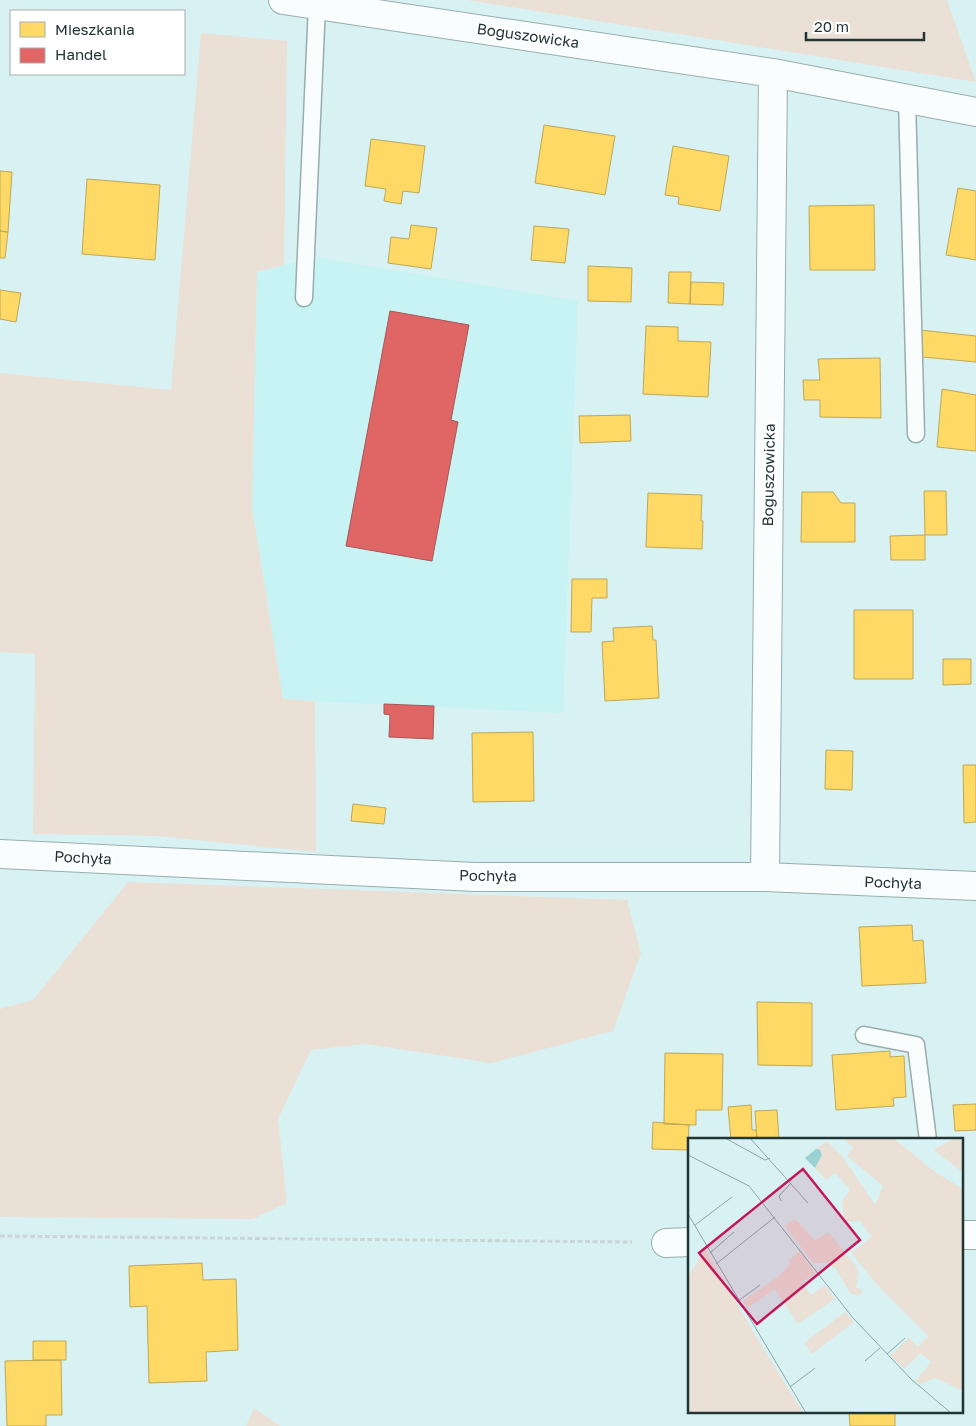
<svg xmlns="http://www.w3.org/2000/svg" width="976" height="1426" font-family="'Golos Text',sans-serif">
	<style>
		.built { fill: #c8f3f4 }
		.green { fill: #ebe0d5 }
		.homes { fill: #ffd966; stroke: #bda857 }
		.shops { fill: #e06666; stroke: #a75757 }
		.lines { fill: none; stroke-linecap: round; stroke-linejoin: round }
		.service-casing { stroke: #99adad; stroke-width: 19 }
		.minor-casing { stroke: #99adad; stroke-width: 30 }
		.tertiary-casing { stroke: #99adad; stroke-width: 30 }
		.path { stroke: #cdd5d5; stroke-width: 3; stroke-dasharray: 5 2.5; stroke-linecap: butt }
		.service { stroke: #f9fdfd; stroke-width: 16 }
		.minor { stroke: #f9fdfd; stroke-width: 28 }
		.tertiary { stroke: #f9fdfd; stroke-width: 28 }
		.labels { text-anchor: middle; stroke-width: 5; stroke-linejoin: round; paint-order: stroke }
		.street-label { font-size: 15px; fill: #223535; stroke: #fff }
		.inset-road { fill: none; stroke: #8fa6a7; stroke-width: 1 }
		.view { fill: #c2185b; fill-opacity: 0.15; stroke: #c2185b; stroke-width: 2.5 }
		.inset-edge { fill: none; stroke: #223535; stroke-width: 2.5 }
	</style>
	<rect width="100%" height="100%" fill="#d8f2f3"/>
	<!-- built -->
	<path class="built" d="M315,257L578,301L563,713L283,700L252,508L257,272Z"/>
	<!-- green -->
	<path class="green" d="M467,0H947L976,82Z
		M201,33L287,41L284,265L257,272L252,508L283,699L315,701L316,852L156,836L33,834L35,654L0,652V373L171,390Z
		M128,882L627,900L641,953L613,1031L491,1063L366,1044L311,1050L278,1119L287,1203L253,1219L0,1217V1009L33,1000Z
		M254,1408L280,1426H246Z"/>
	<!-- homes -->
	<path class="homes" d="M544,125L615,136L605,195L535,183Z
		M371,139L425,146L419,193L403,191L401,204L384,201L386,189L365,186Z
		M673,146L729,156L720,211L678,204L679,197L665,195Z
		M0,171L12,172L8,232L0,231Z
		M87,179L160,185L155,260L82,254Z
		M958,188L976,191V260L946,255Z
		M874,205L875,270H810L809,206Z
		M411,225L437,228L431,269L388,263L391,237L409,239Z
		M534,226L569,229L565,263L531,260Z
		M0,231L8,232L5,258H0Z
		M588,266L632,268L631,302L588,301Z
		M669,272H691L690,304L668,303Z
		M691,282L724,283L723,305L690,304Z
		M0,290L21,293L16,322L0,319Z
		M646,326L678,327V341L711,342L708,397L643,394Z
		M920,330L976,336V362L922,357Z
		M880,358L881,418L820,417V400H804L803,380H820L818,359Z
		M942,389L976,395V451L937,447Z
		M630,415L631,441L580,443L579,416Z
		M924,491H946L947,535H925Z
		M802,492H833L841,503H855V542H801Z
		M648,493L702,495L701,521H703L702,549L646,547Z
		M925,535V560H891L890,536Z
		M572,579H607V598H592L591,632H571Z
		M854,610H913V679H854Z
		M652,626L653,640H656L659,698L605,701L602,642L614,641L613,628Z
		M943,659H971V684L943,685Z
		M533,732L534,801L473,802L472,733Z
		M826,750L853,751L852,790L825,789Z
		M963,765H976V822L964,823Z
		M353,804L386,808L384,824L351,821Z
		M912,925L913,941L923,940L926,983L862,986L859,927Z
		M757,1002L812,1003V1066L758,1065Z
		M890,1051V1057L904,1056L906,1097L893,1098L894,1106L836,1110L832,1055Z
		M665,1053L723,1054L722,1110H696V1125L664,1124Z
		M976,1104V1130L955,1131L953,1105Z
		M751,1105L752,1130H756L757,1140H731L728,1107Z
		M777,1110L779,1140H757L755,1111Z
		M653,1122L689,1125L688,1150L652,1149Z
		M202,1263L203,1280L236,1279L238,1350L206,1352L207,1381L149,1383L147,1306L130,1307L129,1266Z
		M33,1341H66V1360H33Z
		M61,1360L62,1415H46V1426H7L5,1361Z
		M849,1412H895V1426H850Z"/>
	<!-- shops -->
	<path class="shops" d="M390,311L469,325L451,420L458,422L432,561L346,546Z
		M384,704L434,706L433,739L389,737L390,715L384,714Z"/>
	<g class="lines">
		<!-- service casing -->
		<g class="service-casing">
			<path id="service" d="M907,99L916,434
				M304,298L317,5
				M864,1035L916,1045L928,1140"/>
		</g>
		<!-- minor casing -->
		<g class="minor-casing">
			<path id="minor" d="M0,854L475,877H765L976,886
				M765,877L773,73
				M962,1235H976
				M666,1243L690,1242"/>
		</g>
		<!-- tertiary casing -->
		<g class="tertiary-casing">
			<path id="tertiary" d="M283,0L773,73L976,112"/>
		</g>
		<!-- path -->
		<path class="path" d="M0,1236L632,1242"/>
		<!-- service -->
		<use href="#service" class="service"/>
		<!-- minor -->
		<use href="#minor" class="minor"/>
		<!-- tertiary -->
		<use href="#tertiary" class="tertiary"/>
	</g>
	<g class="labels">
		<!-- street labels -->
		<g class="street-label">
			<text transform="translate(528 36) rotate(8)" y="5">Boguszowicka</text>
			<text transform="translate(769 475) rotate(-89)" y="5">Boguszowicka</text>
			<text transform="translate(83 858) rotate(3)" y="5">Pochyła</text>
			<text transform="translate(488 876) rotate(1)" y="5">Pochyła</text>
			<text transform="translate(893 883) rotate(2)" y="5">Pochyła</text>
		</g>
	</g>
	<!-- overview -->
	<g transform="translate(688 1138)">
		<rect width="275" height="275" fill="#d8f2f3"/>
		<path d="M155,0H205L247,34L275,51V253L248,240L231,246L228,243L243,224L233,215L216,231L202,218L221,200L230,209L240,198L192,150L163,115L184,99L171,82L156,85L154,63L162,52L147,35L138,42L127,30L132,21V12L128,11L139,3L154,18L187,67L195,48L159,18L165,10ZM267,0L275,4V34L245,12ZM107,81L127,102L139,95L142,96L168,128L171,135L168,149L175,153L172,157L163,156L148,131L139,125H125L97,88ZM17,111L63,190L115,275H0V139ZM112,113L127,135L114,145L123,157L137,147L147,161L110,186L87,151L59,170L55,163L91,138L103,125L101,122ZM157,174L166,184L124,216L116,205Z" fill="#ebe0d5"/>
		<path d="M128,11L132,12L134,17L127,30L117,20Z" fill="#9ad2d4"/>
		<path class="inset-road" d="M37,0L77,22L82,20M62,0L120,65M0,17L61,48L165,180L224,242L263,275M93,63L91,58L103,45M0,76L118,275M7,87L44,59M22,115L46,94M28,126L87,79M50,163L72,147M199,216L217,200M177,223L192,210M102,249L127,230"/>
		<path class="view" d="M115,31L172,102L69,186L11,115Z"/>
		<rect width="275" height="275" class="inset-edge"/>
	</g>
	<!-- legend -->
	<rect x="10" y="10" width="175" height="65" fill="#ffffff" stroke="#a7aeae"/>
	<rect x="20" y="22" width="25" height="15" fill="#ffd966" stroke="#a7aeae"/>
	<text x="55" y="35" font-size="15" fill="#223535">Mieszkania</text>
	<rect x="20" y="48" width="25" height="15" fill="#e06666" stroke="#a7aeae"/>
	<text x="55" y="60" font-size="15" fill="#223535">Handel</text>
	<!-- scale -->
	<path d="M806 32v8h118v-8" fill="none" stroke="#223535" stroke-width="2.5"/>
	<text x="814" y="32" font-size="15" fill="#223535" stroke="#ffffff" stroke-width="4" paint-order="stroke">20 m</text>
</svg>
